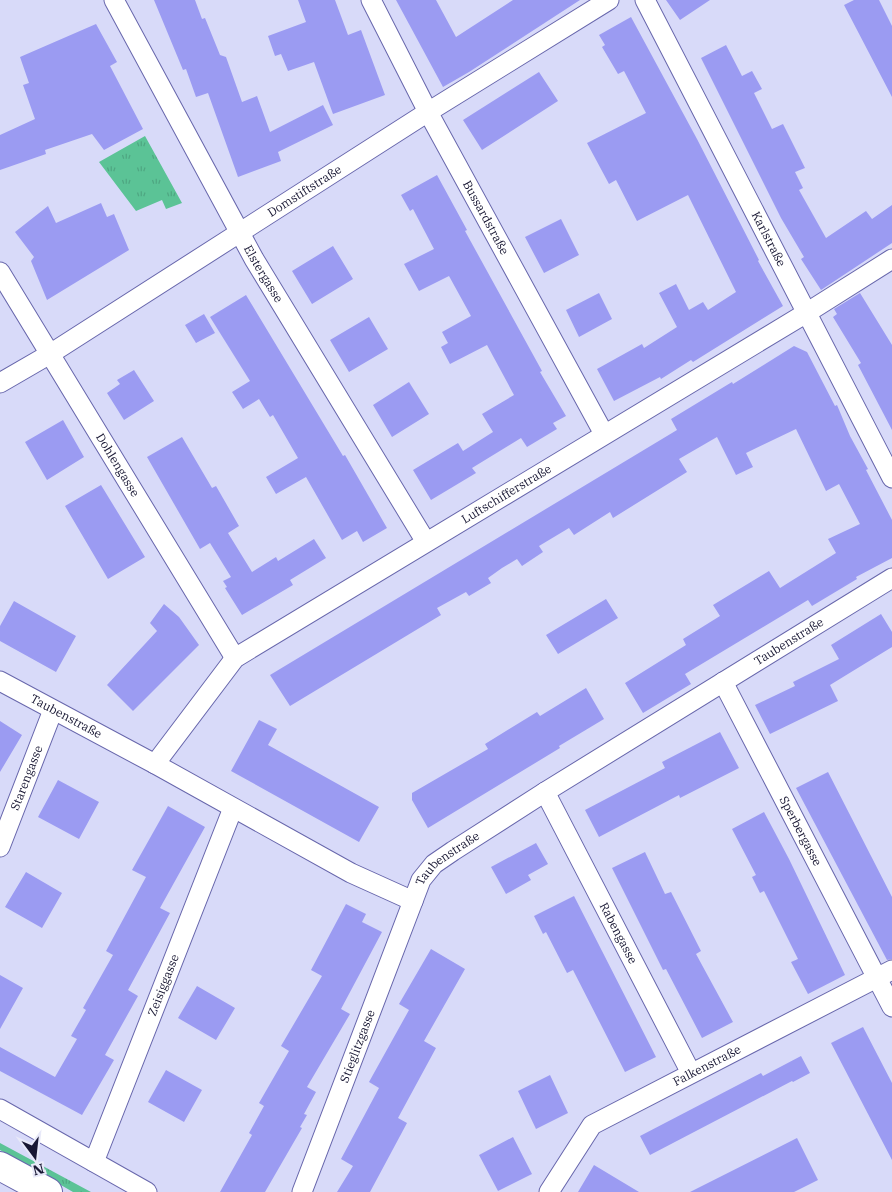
<svg xmlns="http://www.w3.org/2000/svg" width="892" height="1192" font-family="'IBM Plex Serif',serif">
	<style>
		.grass { fill: url(#grass-tufts) }
		.building { fill: #9b9bf2 }
		.lines { fill: none; stroke-linecap: round; stroke-linejoin: round }
		.minor-casing { stroke: #6867ac; stroke-width: 21 }
		.primary-casing { stroke: #6867ac; stroke-width: 30 }
		.minor { stroke: #fff; stroke-width: 19 }
		.primary { stroke: #fff; stroke-width: 28 }
		.labels { text-anchor: middle; stroke-width: 5; stroke-linejoin: round; paint-order: stroke }
		.street-label { font-size: 12px; fill: #181733; stroke: #e8e9f9 }
	</style>
	<defs>
		<pattern id="grass-tufts" width="24" height="20" patternUnits="userSpaceOnUse" patternTransform="scale(1.25)"><rect width="24" height="20" fill="#5bc396"/><path d="M3 7l-1-3M5 7V3M7 7l1-3M15 17l-1-3M17 17v-4M19 17l1-3" fill="none" stroke="#4ea782"/></pattern>
	</defs>
	<rect width="100%" height="100%" fill="#d8daf9"/>
	<!-- grass -->
	<path class="grass" d="M145,136L182,203L166,209L162,200L136,211L99,162Z
		M0,1143L91,1192H73L0,1150Z"/>
	<!-- building -->
	<path class="building" d="M154,0H195L202,19L205,18L220,55L226,57L242,102L257,96L270,132L323,105L333,125L278,152L281,161L238,177L208,93L196,97L186,69L183,70Z
		M298,0H335L348,35L361,30L385,95L333,114L314,62L288,71L281,54L275,56L268,36L306,22Z
		M396,0H436L456,37L513,0H580L469,72L443,87Z
		M666,0H710L680,20Z
		M854,0H879L892,26V97L844,5Z
		M631,17L697,139L759,260L758,261L783,306L693,362L691,360L661,379L660,377L614,401L597,369L642,344L644,348L677,327L659,293L676,284L689,310L703,302L708,310L736,292L688,195L637,221L616,180L609,184L587,143L646,113L624,71L618,74L602,47L605,45L599,35Z
		M96,24L117,62L110,66L143,129L104,150L92,134L45,150L46,154L0,170V135L35,119L23,85L29,83L20,57Z
		M726,45L742,76L752,71L762,89L754,93L772,129L783,124L805,168L795,172L803,188L799,190L826,238L866,211L872,219L892,205V243L821,290L801,259L804,257L781,218L701,58Z
		M539,72L558,101L482,150L463,120Z
		M437,175L467,230L465,231L542,371L540,372L566,416L553,423L557,429L527,447L521,438L472,468L476,473L431,500L413,470L458,443L463,451L493,432L482,414L514,395L487,345L450,364L441,347L448,343L442,332L471,316L449,276L419,291L404,264L434,249L413,209L410,211L401,195Z
		M101,203L107,217L114,214L129,250L47,300L31,261L34,257L15,232L48,206L56,223Z
		M561,219L579,255L544,273L525,237Z
		M333,246L353,279L312,304L292,271Z
		M599,293L612,319L579,337L566,310Z
		M860,293L892,345V430L858,365L861,363L833,317L837,314L834,309Z
		M246,295L343,456L345,455L387,528L363,542L357,531L342,540L306,477L276,494L266,477L298,458L273,415L270,417L259,399L243,409L232,392L250,381L210,317Z
		M204,314L215,333L196,343L185,325Z
		M369,317L388,349L349,372L330,340Z
		M794,346L807,352L835,406L837,405L850,436L868,469L866,470L892,520V558L856,577L857,579L812,606L808,600L685,674L691,684L643,713L625,683L686,645L683,639L720,616L713,605L769,571L780,588L836,553L828,539L860,524L839,484L826,491L796,429L746,453L753,467L736,475L717,437L679,459L687,472L613,518L610,512L574,535L569,528L539,546L543,552L522,566L517,559L502,568L488,578L491,583L469,596L466,592L437,608L441,615L290,706L270,675L677,430L671,419L732,382L733,384Z
		M134,370L154,401L124,420L107,393L120,384L117,380Z
		M409,382L429,414L392,437L373,405Z
		M63,420L84,457L47,480L25,442Z
		M182,437L212,488L216,486L239,526L228,533L252,572L276,557L278,561L314,539L326,558L290,580L293,585L242,615L225,588L227,587L223,581L231,577L210,543L200,549L147,457Z
		M101,485L145,557L108,579L65,506Z
		M606,599L618,618L558,654L546,635Z
		M14,601L76,636L56,672L0,641V626Z
		M164,604L179,617L199,645L133,711L107,685L157,631L150,623Z
		M881,614L892,632V647L830,685L838,701L770,734L755,705L795,686L793,682L839,659L831,645Z
		M586,688L604,719L559,746L560,748L428,828L412,800V793L488,749L485,744L537,712L540,716Z
		M259,720L277,729L268,745L379,807L359,842L231,771Z
		M0,721L22,735L0,772Z
		M720,732L739,768L680,798L679,795L599,837L585,810L665,768L662,762Z
		M828,772L892,897V959L887,960L796,788Z
		M58,780L99,802L79,839L38,817Z
		M168,806L205,827L160,908L170,913L128,990L138,996L105,1055L114,1060L82,1115L0,1071V1047L55,1077L77,1039L71,1036L86,1010L83,1008L113,955L106,951L146,877L132,870Z
		M764,812L789,859L845,975L808,994L791,962L798,959L764,891L760,893L752,877L756,875L732,829Z
		M536,843L548,864L528,875L531,880L506,894L491,867Z
		M645,852L665,894L671,892L701,951L696,954L733,1022L702,1038L666,969L663,970L612,868Z
		M26,872L62,893L42,928L5,907Z
		M574,896L656,1057L625,1072L573,970L567,973L546,932L543,934L534,916Z
		M346,904L366,914L362,922L382,932L341,1009L350,1014L307,1087L316,1092L304,1114L307,1115L300,1127L302,1128L265,1192H220L252,1135L249,1133L264,1106L259,1103L289,1051L281,1046L322,976L311,970Z
		M431,949L465,969L424,1041L436,1048L398,1118L407,1123L370,1192H337L353,1166L341,1159L379,1088L369,1082L409,1010L399,1004Z
		M0,975L23,988L0,1029Z
		M197,986L235,1008L216,1040L178,1018Z
		M863,1027L892,1083V1160L831,1043Z
		M801,1056L810,1073L793,1082L792,1081L650,1155L640,1136L761,1073L763,1076Z
		M166,1070L202,1090L184,1122L148,1102Z
		M550,1075L568,1113L536,1129L518,1091Z
		M513,1137L532,1174L498,1191L479,1155Z
		M797,1138L818,1180L794,1192H690Z
		M594,1165L639,1192H578Z"/>
	<g class="lines">
		<!-- minor casing -->
		<g class="minor-casing">
			<g id="minor">
				<path id="s1" d="M114,0L254,259L426,542"/>
				<path id="s2" d="M371,0L428,112L604,434"/>
				<path id="s3" d="M645,0L892,478"/>
				<path id="s4" d="M0,272L235,658"/>
				<path id="s5" d="M0,383L50,354L428,112L609,0"/>
				<path id="s6" d="M0,681L155,764L351,873L413,901L421,880L434,864L453,851L545,792L892,578"/>
				<path id="s7" d="M723,682L892,1007"/>
				<path id="s8" d="M155,764L235,658L808,312L892,259"/>
				<path id="s9" d="M545,792L691,1073"/>
				<path id="s10" d="M0,847L53,710"/>
				<path d="M0,1109L147,1192"/>
				<path id="s11" d="M94,1162L233,808"/>
				<path id="s12" d="M302,1192L413,901"/>
				<path id="s13" d="M549,1192L592,1125L892,970"/>
			</g>
		</g>
		<!-- primary casing -->
		<g class="primary-casing">
			<path id="primary" d="M0,1166L48,1192"/>
		</g>
		<!-- minor -->
		<use href="#minor" class="minor"/>
		<!-- primary -->
		<use href="#primary" class="primary"/>
	</g>
	<g class="labels">
		<!-- street labels -->
		<g class="street-label">
			<text dy="4" stroke="none"><textPath href="#s5" startOffset="360">Domstiftstraße</textPath></text>
			<text dy="4" stroke="none"><textPath href="#s2" startOffset="246">Bussardstraße</textPath></text>
			<text dy="4" stroke="none"><textPath href="#s3" startOffset="269">Karlstraße</textPath></text>
			<text dy="4" stroke="none"><textPath href="#s1" startOffset="312">Elstergasse</textPath></text>
			<text dy="4" stroke="none"><textPath href="#s4" startOffset="226">Dohlengasse</textPath></text>
			<text dy="4" stroke="none"><textPath href="#s8" startOffset="450">Luftschifferstraße</textPath></text>
			<text dy="4" stroke="none"><textPath href="#s6" startOffset="930">Taubenstraße</textPath></text>
			<text dy="4" stroke="none"><textPath href="#s6" startOffset="75">Taubenstraße</textPath></text>
			<text dy="4" stroke="none"><textPath href="#s10" startOffset="74">Starengasse</textPath></text>
			<text dy="4" stroke="none"><textPath href="#s7" startOffset="168">Sperbergasse</textPath></text>
			<text dy="4" stroke="none"><textPath href="#s6" startOffset="525">Taubenstraße</textPath></text>
			<text dy="4" stroke="none"><textPath href="#s9" startOffset="159">Rabengasse</textPath></text>
			<text dy="4" stroke="none"><textPath href="#s11" startOffset="190">Zeisiggasse</textPath></text>
			<text dy="4" stroke="none"><textPath href="#s12" startOffset="156">Stieglitzgasse</textPath></text>
			<text dy="4" stroke="none"><textPath href="#s13" startOffset="209">Falkenstraße</textPath></text>
		</g>
	</g>
	<!-- north arrow -->
	<g transform="translate(35 1157) rotate(165)" stroke="#e8e9f9" stroke-width="4" paint-order="stroke">
	<path d="M0-4L9 19L0 12L-9 19Z" fill="#181733"/>
	<text y="-8" font-size="14" font-weight="bold" text-anchor="middle" fill="#181733">N</text>
	</g>
</svg>
